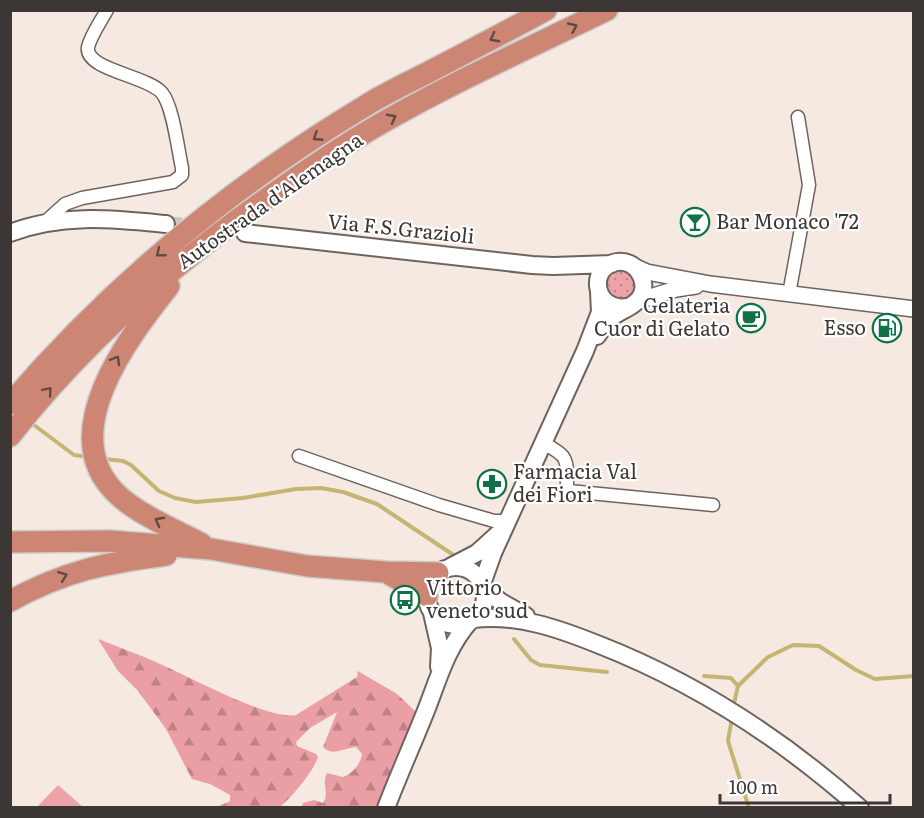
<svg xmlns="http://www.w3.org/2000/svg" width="924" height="818" font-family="Literata,serif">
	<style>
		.grass { fill: url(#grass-dots) }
		.forest { fill: url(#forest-firs) }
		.pitch { fill: #eda4a8 }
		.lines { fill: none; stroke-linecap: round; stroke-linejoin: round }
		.stream { stroke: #c4b572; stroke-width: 4 }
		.secondary-tunnel { stroke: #d0c5be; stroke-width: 16; stroke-dasharray: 16 8; stroke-linecap: butt }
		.minor-casing { stroke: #6e645d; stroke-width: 15 }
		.tertiary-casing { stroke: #6e645d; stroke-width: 18 }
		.secondary-casing { stroke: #6e645d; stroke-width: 20 }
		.motorway-casing { stroke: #cccbca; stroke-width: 24 }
		.minor { stroke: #fff; stroke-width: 12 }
		.tertiary { stroke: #fff; stroke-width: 15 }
		.secondary { stroke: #fff; stroke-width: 16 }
		.motorway { stroke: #cd8673; stroke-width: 21 }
		.oneway { stroke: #604b44 }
		.labels { text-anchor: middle; stroke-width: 4.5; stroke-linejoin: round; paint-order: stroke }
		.street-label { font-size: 20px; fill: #3c3734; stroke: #fff }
		.poi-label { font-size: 20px; fill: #3c3734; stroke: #fff; text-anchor: start }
	</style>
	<defs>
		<pattern id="grass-dots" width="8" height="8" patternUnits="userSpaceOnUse" patternTransform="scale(1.5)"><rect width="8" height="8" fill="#eda4a8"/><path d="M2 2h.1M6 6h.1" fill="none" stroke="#c1868a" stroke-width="1.8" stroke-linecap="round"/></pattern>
		<pattern id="forest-firs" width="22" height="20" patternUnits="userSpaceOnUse" patternTransform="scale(1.5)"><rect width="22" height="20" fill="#ea9fa4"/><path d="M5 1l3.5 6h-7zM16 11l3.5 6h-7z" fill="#bf8286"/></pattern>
	</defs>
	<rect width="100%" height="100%" fill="#f5e9e1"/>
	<!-- grass -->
	<path class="grass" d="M605 285a15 15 0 1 1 30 0a15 15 0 1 1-30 0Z"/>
	<!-- forest -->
	<path class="forest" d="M98,639C118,647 138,654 158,663C186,675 270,721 296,715L357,677L358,671L397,694L418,714L378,807H302L303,803L314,800L323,803C330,794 321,783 327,773L343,777C353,773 360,765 362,754L356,747C344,748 333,757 323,747L337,712L310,728L296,742L297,746L316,754L318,757C313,772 292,797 280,807L256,806L249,808L217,807L230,801V795L210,784L192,779L166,729L138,691L118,671Z"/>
	<!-- pitch -->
	<path class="pitch" d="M58,785L83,807H37Z"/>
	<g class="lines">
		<!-- stream -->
		<path class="stream" d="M30,422L74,455L89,457
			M105,459L123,461L131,465L159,491L175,498L196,502L243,498L296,489L321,488L343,492L377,504L458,558
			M514,639L531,660L540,665L607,672
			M704,676L731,678L738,686
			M733,708L738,686L768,657L793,645L819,646L856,670L875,679L914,676
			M732,718L728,741L749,808"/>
		<!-- secondary-tunnel -->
		<path class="secondary-tunnel" d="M166,224L230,231"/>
		<!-- minor casing -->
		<g class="minor-casing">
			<path id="minor" d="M44,223L65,204L82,198L173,182L182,175V168C178,150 173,106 162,93C149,76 84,70 88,47C91,35 101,21 107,10
				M789,294L809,185L798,117
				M543,443C561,453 568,455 567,477C567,483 566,486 569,491L713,505
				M299,456L439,505L494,521H508"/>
		</g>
		<!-- tertiary casing -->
		<g class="tertiary-casing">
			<path id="tertiary" d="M631,265L647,272L710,284L914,309
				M637,301L676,289L696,286"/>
		</g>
		<!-- secondary casing -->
		<g class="secondary-casing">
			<path id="secondary" d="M10,233C62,213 113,219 166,224
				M245,233L532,265L553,266L612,264
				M597,336C601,330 606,323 611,318C620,310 635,307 641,296C649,280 635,259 617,262C587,267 594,312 627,307
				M450,567L477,553L498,534
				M427 596a29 29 0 1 1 58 0a29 29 0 1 1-58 0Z
				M482,584L493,553L585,351L600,312L599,292
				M484,588L501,602L526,616
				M432,613L440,648L439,667
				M473,619C517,614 557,628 597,644C695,682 781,738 860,808
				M386,808C399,774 414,741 427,708C439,677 447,647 470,621"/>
		</g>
		<!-- motorway casing -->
		<g class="motorway-casing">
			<path id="motorway" d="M169,286C128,338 52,436 119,496C141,516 176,530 202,544
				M10,404C111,286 232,186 365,106C384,94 405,84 425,74C465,53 506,32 546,10
				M10,436C82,344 171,266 266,199C302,173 340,147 380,124C453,82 531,47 607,10
				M10,542L109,541L211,549L307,566L386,572L438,573
				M389,574L427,596
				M10,601C65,571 105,563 166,555"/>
		</g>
		<!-- minor -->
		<use href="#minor" class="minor"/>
		<!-- tertiary -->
		<use href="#tertiary" class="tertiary"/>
		<!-- secondary -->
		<use href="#secondary" class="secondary"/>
		<!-- motorway -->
		<use href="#motorway" class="motorway"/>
	</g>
	<!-- one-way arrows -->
	<defs><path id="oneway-chevron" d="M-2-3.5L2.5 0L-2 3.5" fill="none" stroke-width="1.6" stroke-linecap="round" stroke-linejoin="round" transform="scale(1.5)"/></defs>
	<g class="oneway">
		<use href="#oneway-chevron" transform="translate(573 27) rotate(-25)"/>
		<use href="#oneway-chevron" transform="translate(494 38) rotate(152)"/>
		<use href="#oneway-chevron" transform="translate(392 118) rotate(-28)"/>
		<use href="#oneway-chevron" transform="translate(317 137) rotate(147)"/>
		<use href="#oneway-chevron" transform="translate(160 253) rotate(141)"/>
		<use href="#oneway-chevron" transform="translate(116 360) rotate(-60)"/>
		<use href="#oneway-chevron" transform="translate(48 391) rotate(-50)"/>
		<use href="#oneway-chevron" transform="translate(159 521) rotate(-152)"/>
		<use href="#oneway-chevron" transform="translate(63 576) rotate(-20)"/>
	</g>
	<!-- icons -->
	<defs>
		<g id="bar-ring" transform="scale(1.5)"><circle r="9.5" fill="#fff" stroke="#107147" stroke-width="1.5"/><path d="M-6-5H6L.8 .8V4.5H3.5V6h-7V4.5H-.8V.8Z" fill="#107147"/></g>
		<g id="cafe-ring" transform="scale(1.5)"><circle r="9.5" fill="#fff" stroke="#107147" stroke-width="1.5"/><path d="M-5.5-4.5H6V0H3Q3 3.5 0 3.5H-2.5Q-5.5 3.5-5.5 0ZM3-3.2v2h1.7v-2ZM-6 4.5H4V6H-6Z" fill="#107147"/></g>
		<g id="fuel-ring" transform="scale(1.5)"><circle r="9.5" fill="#fff" stroke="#107147" stroke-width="1.5"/><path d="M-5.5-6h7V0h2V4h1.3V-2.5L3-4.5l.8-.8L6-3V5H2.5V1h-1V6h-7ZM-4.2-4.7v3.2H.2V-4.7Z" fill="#107147"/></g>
		<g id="pharmacy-ring" transform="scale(1.5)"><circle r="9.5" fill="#fff" stroke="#107147" stroke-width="1.5"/><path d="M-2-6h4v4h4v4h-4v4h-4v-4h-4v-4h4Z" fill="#107147"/></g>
		<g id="bus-ring" transform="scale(1.5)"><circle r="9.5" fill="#fff" stroke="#107147" stroke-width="1.5"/><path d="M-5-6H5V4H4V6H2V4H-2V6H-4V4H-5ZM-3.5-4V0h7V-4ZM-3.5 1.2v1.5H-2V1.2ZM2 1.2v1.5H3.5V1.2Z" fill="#107147"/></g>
	</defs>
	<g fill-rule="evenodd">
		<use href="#bar-ring" x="695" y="222"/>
		<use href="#cafe-ring" x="751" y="318"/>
		<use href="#fuel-ring" x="887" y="328"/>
		<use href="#pharmacy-ring" x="492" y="484"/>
		<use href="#bus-ring" x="405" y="600"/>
	</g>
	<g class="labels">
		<!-- street labels -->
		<g class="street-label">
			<text transform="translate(270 201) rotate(-35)" y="7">Autostrada d'Alemagna</text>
			<text transform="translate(401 229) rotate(6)" y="7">Via F.S.Grazioli</text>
		</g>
		<!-- poi labels -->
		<g class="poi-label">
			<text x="716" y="229">Bar Monaco '72</text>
			<text x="730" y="313" text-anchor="end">Gelateria<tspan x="730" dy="23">Cuor di Gelato</tspan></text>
			<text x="866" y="335" text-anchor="end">Esso</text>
			<text x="513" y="479">Farmacia Val<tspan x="513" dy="23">dei Fiori</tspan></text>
			<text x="426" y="595">Vittorio<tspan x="426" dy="23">veneto sud</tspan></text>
		</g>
	</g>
	<!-- border -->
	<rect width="924" height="818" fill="none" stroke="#3c3734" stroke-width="24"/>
	<!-- scale -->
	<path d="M720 794v9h170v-9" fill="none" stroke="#3c3734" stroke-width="3"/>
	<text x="729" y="794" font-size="18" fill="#3c3734" stroke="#ffffff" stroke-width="4.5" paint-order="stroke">100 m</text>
</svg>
